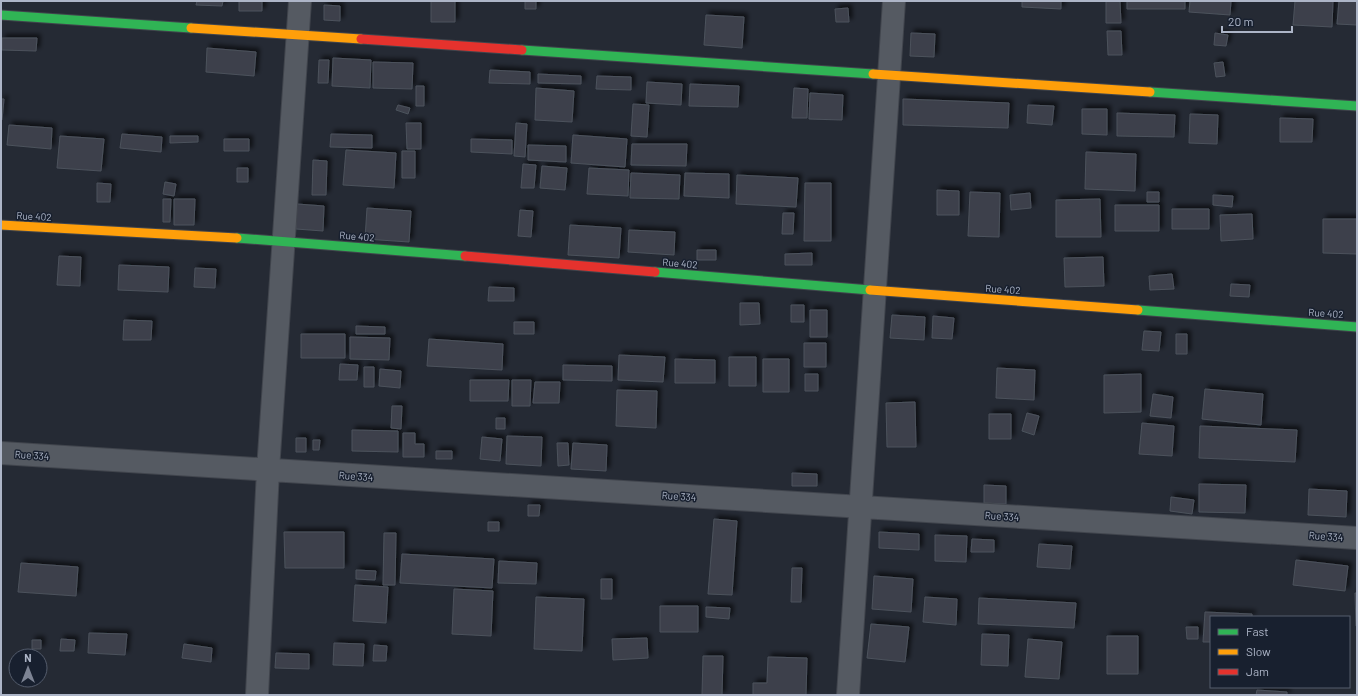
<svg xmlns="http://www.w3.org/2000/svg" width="1358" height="696" font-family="Barlow,sans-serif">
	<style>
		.building { fill: #3d414b; stroke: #4c525c; filter: url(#shadow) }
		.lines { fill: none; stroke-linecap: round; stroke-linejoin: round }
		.street-casing { stroke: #41454d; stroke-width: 24 }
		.fast-casing { stroke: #41454d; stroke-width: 11 }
		.slow-casing { stroke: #41454d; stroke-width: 11 }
		.jam-casing { stroke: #41454d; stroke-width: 11 }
		.street { stroke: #555a62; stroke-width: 22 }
		.fast { stroke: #30b455; stroke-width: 9 }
		.slow { stroke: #ff9f0a; stroke-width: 9 }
		.jam { stroke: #e5322d; stroke-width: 9 }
		.labels { text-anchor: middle; stroke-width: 3; stroke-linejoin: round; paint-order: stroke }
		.street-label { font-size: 10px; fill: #adb5c7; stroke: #18202f }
	</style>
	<defs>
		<filter id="shadow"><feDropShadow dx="3.5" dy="-3.5" stdDeviation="2" flood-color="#0009"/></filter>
	</defs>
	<rect width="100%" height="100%" fill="#252a34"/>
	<!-- building -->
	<path class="building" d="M197,1H223L222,6L196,5Z
		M239,1H262V11H239Z
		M431,1H455V22H431Z
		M525,1H536V9H525Z
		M1022,1H1061V9L1022,7Z
		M1106,1H1120L1121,23H1106Z
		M1127,1H1185V9H1127Z
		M1190,1H1231L1230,15L1189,12Z
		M1295,1H1333L1332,27L1293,25Z
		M1339,1H1357V25L1337,24Z
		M324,5L340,6V21L324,20Z
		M848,8L849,22H836L835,9Z
		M706,15L744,17L742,48L704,45Z
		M1107,31H1121L1122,55H1108Z
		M911,33L935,34L934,57L910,56Z
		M1215,33L1228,35L1226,46L1214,45Z
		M2,38H37L36,51L2,50Z
		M207,48L256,52L254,76L206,72Z
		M333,58L371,60L370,88L332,86Z
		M319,60H329L328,83H318Z
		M373,62L413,63L412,89L373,88Z
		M1223,62L1225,76L1216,77L1214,63Z
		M490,70L530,72V84L489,83Z
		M538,74L581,76V84L538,83Z
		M597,76L631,77V90L596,89Z
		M647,82L682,84L681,105L646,103Z
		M690,84L739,86L738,107L689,106Z
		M416,86H424V106H416Z
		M536,88L574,91L572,122L535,120Z
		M794,88L808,89L807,118H792Z
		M810,93L843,95L842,120L809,119Z
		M1,99H4L2,120L1,119Z
		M903,99L1009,103L1008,128L903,125Z
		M633,104L649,105L647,137L631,136Z
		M398,105L410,108L408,114L396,110Z
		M1028,105L1054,106L1052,125L1027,123Z
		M1082,109H1107V135L1082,134Z
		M1117,113L1175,115L1174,137L1117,136Z
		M1190,114L1218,115L1217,144L1189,143Z
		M1280,118L1313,119L1312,142H1280Z
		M406,123H421V149H407Z
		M516,123L527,124L525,157L514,156Z
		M9,125L52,128L51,149L7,145Z
		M122,134L162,137L161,152L120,148Z
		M331,134L372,135V148L330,147Z
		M573,135L627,139L625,167L571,163Z
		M60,136L104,139L101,171L57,168Z
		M170,136H198V142L170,143Z
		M224,139H249V151H224Z
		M471,139L512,140V154L471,152Z
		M632,144H687L686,166L631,165Z
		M528,145L566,146V162L528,160Z
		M346,150L396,153L394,188L343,185Z
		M402,151H415V178H402Z
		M1086,152L1136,154L1135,191L1085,189Z
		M313,160L327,161L326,195H312Z
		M523,164L536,165L534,188H521Z
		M542,166L567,168L565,190L540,188Z
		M237,168H248V182H237Z
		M589,168L629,170L628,196L587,194Z
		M631,173L680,175L679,199L630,198Z
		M685,173L729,174V198L684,196Z
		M737,175L798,178L796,207L736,204Z
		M165,182L176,184L174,196L163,194Z
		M97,183L111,184L110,202H97Z
		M805,183H831V241H804Z
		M937,190L959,191V215H937Z
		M970,192L1000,193L999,237L968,236Z
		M1147,192H1159V202H1147Z
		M1030,193L1031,208L1011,210L1010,195Z
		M1213,195L1233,196L1232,207L1213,205Z
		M163,199H171L170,222H163Z
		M174,199H195L194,225H174Z
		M1100,199L1101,237H1056V200Z
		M297,204L324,206L323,231L296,229Z
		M1115,205H1159V231H1115Z
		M367,208L411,211L409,242L365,239Z
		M1172,209H1209V229H1172Z
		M520,210L533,211L531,237L518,236Z
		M783,213H794L793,234H782Z
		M1252,214L1253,239L1221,241L1220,215Z
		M1323,219H1357V254L1323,253Z
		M570,225L621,228L619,258L568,255Z
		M629,230L675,232L674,255L628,252Z
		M697,250H716V260H697Z
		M812,253V265H785V254Z
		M59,256L81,257L80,286L57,285Z
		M1103,257L1104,286L1065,287L1064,258Z
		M119,265L169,267L168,292L118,290Z
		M195,268L216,269L215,288L194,287Z
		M1172,274L1174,289L1150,290L1149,276Z
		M1231,284L1250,285L1249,297L1230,296Z
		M489,287L514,288V301H488Z
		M740,303H759L760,324L740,325Z
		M791,305H804V322H791Z
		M810,310H827V337H810Z
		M892,315L925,317L924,340L890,338Z
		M933,316L954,318L952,339L932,338Z
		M124,320L152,321L151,340H123Z
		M514,322H534V334H514Z
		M356,326L385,327V334H356Z
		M1144,331L1161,332L1159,351L1142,350Z
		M301,334H345V358H301Z
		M1176,334H1187V354H1176Z
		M350,337L390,338L389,360L350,359Z
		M429,339L503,344L502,370L427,366Z
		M804,343H826V367H804Z
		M619,355L665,357L663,382L618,380Z
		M729,357H756V386H729Z
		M675,359L715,360V383H675Z
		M763,359H789V392H763Z
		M340,364L358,365L357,380H339Z
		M563,365L612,366V381L563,380Z
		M364,367H374V387H364Z
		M997,368L1035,370L1034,400L996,398Z
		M380,369L401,371L400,388L379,386Z
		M805,374H818V391H805Z
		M1141,374V412L1104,413V375Z
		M470,380H509L508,401H470Z
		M512,380H531L530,406H512Z
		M535,382H560L559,403H533Z
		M1205,389L1263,394L1261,425L1202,419Z
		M617,390L657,391L656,428L616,426Z
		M1153,394L1173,397L1171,418L1150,416Z
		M915,402L916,447H887L886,403Z
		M392,406H402L401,429L391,428Z
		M1027,413L1039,416L1034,435L1022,431Z
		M989,414H1011V439H989Z
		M496,418H505V429H496Z
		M1142,423L1174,426L1172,456L1139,454Z
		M1200,426L1297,430L1295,462L1199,458Z
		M352,430L398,431V452L352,451Z
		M403,433H415V444H424V457H403Z
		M507,436L542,437L541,466L506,464Z
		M482,437L502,439L500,461L480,459Z
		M296,438H306V452H296Z
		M313,440H320L319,450H313Z
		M557,443H568L569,465L558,466Z
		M573,443L607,445L606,471L571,469Z
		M436,451H452V459H436Z
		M792,473L817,474V486H792Z
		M1199,484L1246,485L1245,513L1199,512Z
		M984,485L1006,486V504L984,503Z
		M1309,489L1347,491L1346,517L1308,515Z
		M1171,497L1194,500L1192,514L1170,511Z
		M528,505H540L539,516H528Z
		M714,519L737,521L732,595L708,594Z
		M488,522H499V531H488Z
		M284,532H344V568H285Z
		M879,532L919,534V550L879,548Z
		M384,533H396L395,585H383Z
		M935,535L967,536L966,562L935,561Z
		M972,539L994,540V552H971Z
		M1039,544L1072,546L1070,569L1037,567Z
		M402,554L494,559L492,588L400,583Z
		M1296,560L1348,566L1345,591L1293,585Z
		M499,561L537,563L536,584L498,583Z
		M21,563L78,567L76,596L18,592Z
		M792,568H802L801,602H791Z
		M356,570L376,571L375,580L356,579Z
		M874,576L913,579L911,612L872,609Z
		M601,579H612V599H601Z
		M355,585L388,587L386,623L353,621Z
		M454,589L493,591L491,636L452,634Z
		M1355,593H1357V626H1356Z
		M536,597L584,599L582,651L534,649Z
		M925,597L957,599L956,625L923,622Z
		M979,598L1076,603L1074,628L978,624Z
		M660,606H698V632H660Z
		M706,607L730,608L729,619L706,617Z
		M1205,612L1252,614V617H1211V642H1203Z
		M871,624L909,627L905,662L867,658Z
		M1186,627H1198V639H1187Z
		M89,633L127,634L125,655L88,653Z
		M982,634L1009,635L1008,666L981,665Z
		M1107,636H1138V674H1107Z
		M647,638L648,658L613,660L612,639Z
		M61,639L75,640L74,651H60Z
		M1028,639L1062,642L1059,679L1025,677Z
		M32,640H41V649H32Z
		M334,643L364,644L363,666L333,665Z
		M184,644L212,648L211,662L182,658Z
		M374,645L387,646L386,661H373Z
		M276,653L309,654V669L275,668Z
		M703,656H723L722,695H702Z
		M768,657L807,658L806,695H753V683H767Z
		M1257,690L1287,692V695H1256Z"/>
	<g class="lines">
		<!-- street casing -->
		<g class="street-casing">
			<path id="street" d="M1,453L1357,538
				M257,695L268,470L300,1
				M848,695L894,1"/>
		</g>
		<!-- fast casing -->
		<g class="fast-casing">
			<path id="fast" d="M1,15L191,28
				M522,50L873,74
				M1150,92L1357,106
				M237,238L465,256
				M655,272L870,290
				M1138,310L1357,327"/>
		</g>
		<!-- slow casing -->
		<g class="slow-casing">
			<path id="slow" d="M191,28L361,39
				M873,74L1150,92
				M1,225L237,238
				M870,290L1138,310"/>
		</g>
		<!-- jam casing -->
		<g class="jam-casing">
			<path id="jam" d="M361,39L522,50
				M465,256L655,272"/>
		</g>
		<!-- street -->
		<use href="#street" class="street"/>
		<!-- fast -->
		<use href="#fast" class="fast"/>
		<!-- slow -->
		<use href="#slow" class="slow"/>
		<!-- jam -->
		<use href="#jam" class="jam"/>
	</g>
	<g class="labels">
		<!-- street labels -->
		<g class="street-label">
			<text transform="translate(34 216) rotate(3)" y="4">Rue 402</text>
			<text transform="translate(357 236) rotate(5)" y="4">Rue 402</text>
			<text transform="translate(680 263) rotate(5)" y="4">Rue 402</text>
			<text transform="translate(1003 289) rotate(4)" y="4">Rue 402</text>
			<text transform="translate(1326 313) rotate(4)" y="4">Rue 402</text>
			<text transform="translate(32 455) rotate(4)" y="4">Rue 334</text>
			<text transform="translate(356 476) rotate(4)" y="4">Rue 334</text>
			<text transform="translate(679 496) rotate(4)" y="4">Rue 334</text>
			<text transform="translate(1002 516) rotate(4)" y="4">Rue 334</text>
			<text transform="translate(1326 536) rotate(4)" y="4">Rue 334</text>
		</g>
	</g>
	<!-- border -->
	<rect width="1358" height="696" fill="none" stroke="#adb5c7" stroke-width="4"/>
	<!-- legend -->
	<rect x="1210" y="616" width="140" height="72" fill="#18202f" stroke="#545c6c"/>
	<rect x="1218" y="629" width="20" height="6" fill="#30b455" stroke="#545c6c"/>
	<text x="1246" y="636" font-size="12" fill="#adb5c7">Fast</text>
	<rect x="1218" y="649" width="20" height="6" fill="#ff9f0a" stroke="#545c6c"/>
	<text x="1246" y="656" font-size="12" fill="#adb5c7">Slow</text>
	<rect x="1218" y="669" width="20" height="6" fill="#e5322d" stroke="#545c6c"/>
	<text x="1246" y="676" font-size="12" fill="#adb5c7">Jam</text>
	<!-- north arrow -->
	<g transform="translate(28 668)"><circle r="19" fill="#18202f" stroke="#545c6c"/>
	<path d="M0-3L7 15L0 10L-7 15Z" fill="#7d8494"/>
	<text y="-6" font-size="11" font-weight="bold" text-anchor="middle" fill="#adb5c7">N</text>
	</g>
	<!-- scale -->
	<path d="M1222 26v6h70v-6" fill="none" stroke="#adb5c7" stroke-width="2"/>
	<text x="1228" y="26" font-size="12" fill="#adb5c7" stroke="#18202f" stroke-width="3" paint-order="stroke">20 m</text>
</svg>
